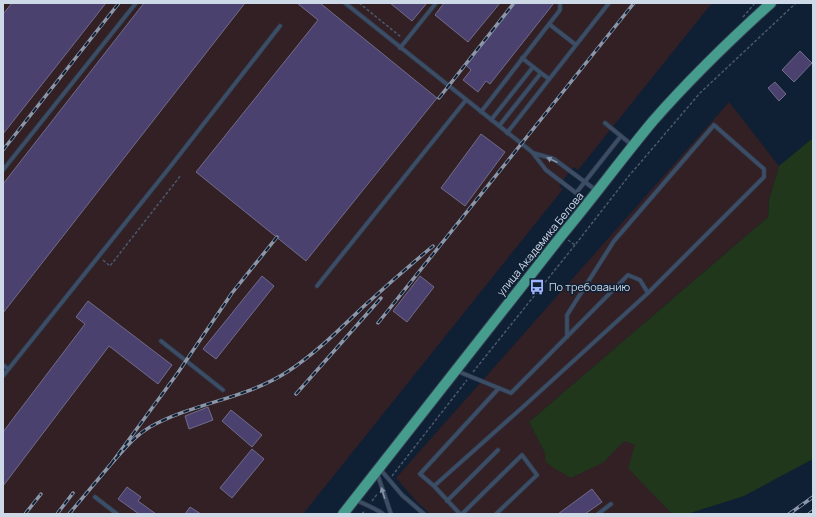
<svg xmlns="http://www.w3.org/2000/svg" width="816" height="517" font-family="Manrope,sans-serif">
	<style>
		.industrial { fill: #322025 }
		.green { fill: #20371b }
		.building { fill: #4a416f; stroke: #716c8a }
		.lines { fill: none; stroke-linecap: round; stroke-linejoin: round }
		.service-casing { stroke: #313a4c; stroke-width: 5 }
		.primary-casing { stroke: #313a4c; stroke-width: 12 }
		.path { stroke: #4b596c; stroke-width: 1.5; stroke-dasharray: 3 2; stroke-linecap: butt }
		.service { stroke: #3c4e66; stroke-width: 3.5 }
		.primary { stroke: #469c8d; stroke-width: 10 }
		.rail-casing { stroke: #8b97a9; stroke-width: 3.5 }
		.rail { stroke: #0f1f34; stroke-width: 2; stroke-dasharray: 6; stroke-linecap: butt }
		.oneway { fill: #8594a7 }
		.labels { text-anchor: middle; stroke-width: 3; stroke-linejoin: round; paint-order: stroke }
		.street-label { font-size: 11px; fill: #ced9e8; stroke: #0f1f34 }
		.poi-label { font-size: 11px; fill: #ced9e8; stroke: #0f1f34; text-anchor: start }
	</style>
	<rect width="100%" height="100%" fill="#0f1f34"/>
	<!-- industrial -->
	<path class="industrial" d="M3,3H712L578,170L574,167L570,171L559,186L563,189L303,514H3Z
		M729,102L779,166L769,200L768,217L529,422L545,453L604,462L624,440L635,445L655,496L672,514H430L416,501L396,478Z"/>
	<!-- green -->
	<path class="green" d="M813,138V459L744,496L687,514H672L628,468L635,445L624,441L604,462L571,478L554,468L546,462L545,453L529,422L768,217L769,200L779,166Z"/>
	<!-- building -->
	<path class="building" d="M12,3H106L3,134V14Z
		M144,3H245L3,313V184Z
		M297,3H320L437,98L306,261L196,172L318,20Z
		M390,3H427L412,21Z
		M444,3H500L468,42L435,15Z
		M515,3H554L490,84L486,81L478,92L463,80L471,70L466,65Z
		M800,51L812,63L794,82L782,70Z
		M775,82L786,94L779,101L768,88Z
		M481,134L505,152L465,206L441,188Z
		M262,276L274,286L216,359L203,349Z
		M420,276L434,287L407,322L393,311Z
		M88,301L172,365L158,384L109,346L3,486V432L85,324L76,317Z
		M208,407L213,420L189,429L185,416Z
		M231,410L262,435L252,447L222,421Z
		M252,449L264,459L232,498L220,488Z
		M127,487L141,497L138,501L156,514H139L118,499Z
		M592,489L602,502L585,514H558Z
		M190,507L201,514H185Z"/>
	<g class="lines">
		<!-- service casing -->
		<g class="service-casing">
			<path id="service" d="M345,3L532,152L546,170L588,202
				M576,45L609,3
				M400,48L436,3
				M522,58L541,73
				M481,112L560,10V3
				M491,120L533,67
				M605,123L632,145
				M499,126L541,73L549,79
				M507,133L576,45L549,24
				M533,153L554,159L597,191
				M3,170L136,3
				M576,193L621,136
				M317,286L466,100
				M567,337V315L614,241L714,125L764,169V177L648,293
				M161,341L223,390
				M3,365L8,369
				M457,371L511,393L628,275L640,280L648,293L524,406L434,486L420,474L499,388
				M3,376L170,167L280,26
				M380,469L402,495L424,514
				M377,473L391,514
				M434,486L460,514
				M95,497L117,514
				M356,500C362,503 379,510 383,514
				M447,501L498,450
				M462,514L522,455L537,475L496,514
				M598,514L611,504"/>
		</g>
		<!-- primary casing -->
		<g class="primary-casing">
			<path id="primary" d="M343,514L562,235C593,198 622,158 653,121C690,79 730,40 771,3"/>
		</g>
		<!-- path -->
		<path class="path" d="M359,3L401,37
			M743,17L755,3
			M568,240L575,245L628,177L700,93L796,3
			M103,260L110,266L181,175
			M473,372L575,245
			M392,476L467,380
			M372,501L378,493
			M362,514L365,510"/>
		<!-- service -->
		<use href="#service" class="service"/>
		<!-- primary -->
		<use href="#primary" class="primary"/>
		<!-- rail casing -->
		<g class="rail-casing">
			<path id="rail" d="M439,98L514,3
				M3,150L119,3
				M277,237L232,293L177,374L111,464C123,451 134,436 150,427C193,403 245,399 287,372C315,354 339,330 363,307C386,286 409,266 433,246
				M378,323L634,3
				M296,394L381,298
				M25,514L41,494
				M57,514L73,493
				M69,514L111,464
				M789,514L813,497
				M809,514L813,511"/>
		</g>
		<!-- rail -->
		<use href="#rail" class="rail"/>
	</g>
	<!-- one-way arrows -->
	<defs><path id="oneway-solid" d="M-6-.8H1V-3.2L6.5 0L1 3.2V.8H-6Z"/></defs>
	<g class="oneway">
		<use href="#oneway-solid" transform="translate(552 160) rotate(-155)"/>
		<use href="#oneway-solid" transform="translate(383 493) rotate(-108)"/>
	</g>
	<!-- icons -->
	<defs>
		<g id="bus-bare" transform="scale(1.2)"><path d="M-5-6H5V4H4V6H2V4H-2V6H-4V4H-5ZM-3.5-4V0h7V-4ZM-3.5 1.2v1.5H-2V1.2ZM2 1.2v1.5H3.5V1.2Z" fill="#9eb3fd" stroke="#0f1f34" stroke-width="2.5" paint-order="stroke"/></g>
	</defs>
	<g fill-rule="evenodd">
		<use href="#bus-bare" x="537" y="287"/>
	</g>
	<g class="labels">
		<!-- street labels -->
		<g class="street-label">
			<text transform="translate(540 244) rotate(-51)" y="4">улица Академика Белова</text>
		</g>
		<!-- poi labels -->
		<g class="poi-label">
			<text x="549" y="291">По требованию</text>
		</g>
	</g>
	<!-- border -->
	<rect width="816" height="517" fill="none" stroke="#ced9e8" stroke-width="8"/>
</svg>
